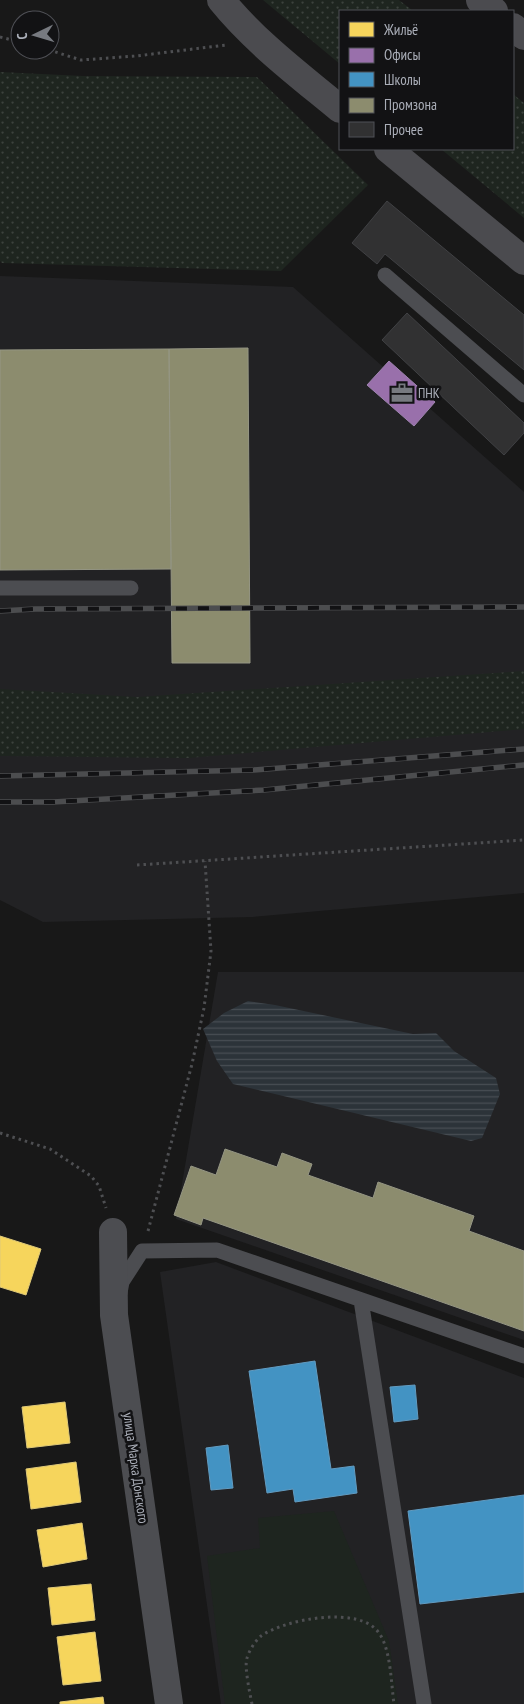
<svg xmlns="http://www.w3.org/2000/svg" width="524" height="1704" font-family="'PT Sans Narrow',sans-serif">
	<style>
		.built { fill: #222224 }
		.grass { fill: url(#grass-dots) }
		.garden { fill: #1e251f }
		.water { fill: url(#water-rules) }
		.homes { fill: #f6d55c; stroke: #dfc978 }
		.offices { fill: #9970ab; stroke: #9e83af }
		.schools { fill: #4393c3; stroke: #629bc0 }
		.industry { fill: #8c8c6e; stroke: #959684 }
		.building { fill: #313132; stroke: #404144 }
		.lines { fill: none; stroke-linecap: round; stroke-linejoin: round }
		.path { stroke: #4e4f52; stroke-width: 3; stroke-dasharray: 2.5 4; stroke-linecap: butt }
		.service { stroke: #4c4d51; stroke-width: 15 }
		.minor { stroke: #4c4d51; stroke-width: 28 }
		.secondary { stroke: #4b4b4f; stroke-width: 28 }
		.rail-casing { stroke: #4c4d4f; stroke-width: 5.5 }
		.rail { stroke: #121214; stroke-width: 4; stroke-dasharray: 11; stroke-linecap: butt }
		.labels { text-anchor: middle; stroke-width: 5; stroke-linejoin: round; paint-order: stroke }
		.poi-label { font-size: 14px; fill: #aaaeb8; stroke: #121214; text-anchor: start }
		.street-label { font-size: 14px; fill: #aaaeb8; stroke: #121214 }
	</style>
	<defs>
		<pattern id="grass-dots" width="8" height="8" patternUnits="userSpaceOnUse" patternTransform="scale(1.25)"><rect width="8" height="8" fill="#1e251f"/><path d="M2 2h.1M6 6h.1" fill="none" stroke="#3c423d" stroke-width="1.8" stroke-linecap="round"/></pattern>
		<pattern id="water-rules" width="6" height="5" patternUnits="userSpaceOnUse" patternTransform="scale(1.25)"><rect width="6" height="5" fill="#2c3339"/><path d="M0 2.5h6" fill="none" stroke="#484e54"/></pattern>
	</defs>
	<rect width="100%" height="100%" fill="#181818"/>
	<!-- built -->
	<path class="built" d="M0,276L293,287L524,492V893L252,917L43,922L0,900Z
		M218,972H524V1340L176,1219Z
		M216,1262L524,1378V1704H221L160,1272Z"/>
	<!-- grass -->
	<path class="grass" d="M263,0H399L413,11H340V64Z
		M0,72L83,76L257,77L368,185L281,271L2,263L0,261Z
		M513,94L524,103V218L441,149H513Z
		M524,671V729L188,758L0,756V689L137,697Z"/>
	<!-- garden -->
	<path class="garden" d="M334,1511L389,1641L398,1704H225L207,1556L260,1548L258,1518Z"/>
	<!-- water -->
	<path class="water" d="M248,1001L275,1005L413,1034L436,1033L454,1051L496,1078L500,1094L482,1138L471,1141L233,1084L217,1061L203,1029L224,1013Z"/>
	<!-- homes -->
	<path class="homes" d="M0,1236L41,1249L26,1295L0,1287Z
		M65,1402L70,1443L27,1448L22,1407Z
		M76,1462L81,1502L31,1509L26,1469Z
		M82,1523L87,1559L43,1567L37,1530Z
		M91,1584L95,1620L52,1625L48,1588Z
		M95,1632L101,1681L63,1685L57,1637Z
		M103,1697L104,1704H60V1702Z"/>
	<!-- offices -->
	<path class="offices" d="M389,361L435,402L414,426L367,385Z"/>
	<!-- schools -->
	<path class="schools" d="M315,1361L331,1469L354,1466L357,1493L295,1502L293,1489L267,1493L249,1371Z
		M415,1385L418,1419L394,1422L390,1387Z
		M228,1445L233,1488L211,1490L206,1448Z
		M524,1495V1592L420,1604L408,1511Z"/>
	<!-- industry -->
	<path class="industry" d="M248,348L250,663H172L169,349Z
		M169,349L171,569L0,570V350Z
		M225,1149L277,1167L282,1153L312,1164L308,1175L373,1198L378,1182L474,1216L469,1231L524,1251V1331L203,1218L201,1225L174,1215L191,1166L216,1175Z"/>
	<!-- building -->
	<path class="building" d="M387,201L524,315V370L385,254L377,264L352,243Z
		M407,313L524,423V433L504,455L382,340Z"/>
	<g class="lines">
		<!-- path -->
		<path class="path" d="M0,37L20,42
			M49,50L81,60L136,56L226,45
			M137,865L524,840
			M0,1133L50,1149L91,1176L99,1186L106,1208
			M148,1231L192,1064L204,1008L211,951L205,861
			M252,1704C250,1694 244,1666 247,1658C249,1651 255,1641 261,1636C285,1619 360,1605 379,1633C391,1650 391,1683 394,1704"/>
		<!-- service -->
		<path class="service" d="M385,275L524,395
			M0,588H131
			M120,1293L122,1282L142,1251L217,1250L524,1356
			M361,1300L424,1704"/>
		<!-- minor -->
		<path class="minor" d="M113,1232L114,1315L169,1704"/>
		<!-- secondary -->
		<path class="secondary" d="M221,0C255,42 299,75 340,109
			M480,0L494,11
			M513,27L524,36
			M388,149L524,261"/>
		<!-- rail casing -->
		<g class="rail-casing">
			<path id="rail" d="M0,611L35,609L524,607
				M0,776L254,770L524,749
				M0,802H53L264,790L524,765"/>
		</g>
		<!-- rail -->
		<use href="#rail" class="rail"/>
	</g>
	<!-- icons -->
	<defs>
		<g id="office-bare" transform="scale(1.725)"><path d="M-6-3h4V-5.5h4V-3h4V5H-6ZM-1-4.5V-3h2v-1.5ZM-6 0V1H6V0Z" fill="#777a80" stroke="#121214" stroke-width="2.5" paint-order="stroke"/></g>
	</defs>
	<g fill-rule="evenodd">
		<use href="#office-bare" x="402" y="393"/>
	</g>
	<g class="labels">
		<!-- poi labels -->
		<g class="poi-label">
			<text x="418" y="398">ПНК</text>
		</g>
		<!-- street labels -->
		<g class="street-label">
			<text transform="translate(136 1468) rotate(82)" y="5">улица Марка Донского</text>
		</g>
	</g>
	<!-- legend -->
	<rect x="339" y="10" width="175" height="140" fill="#121214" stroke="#4f5056"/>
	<rect x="349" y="22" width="25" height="15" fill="#f6d55c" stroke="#4f5056"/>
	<text x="384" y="35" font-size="15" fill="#aaaeb8">Жильё</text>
	<rect x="349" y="48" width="25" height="15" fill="#9970ab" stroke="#4f5056"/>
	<text x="384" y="60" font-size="15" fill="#aaaeb8">Офисы</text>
	<rect x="349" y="72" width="25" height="15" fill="#4393c3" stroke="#4f5056"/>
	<text x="384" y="85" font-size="15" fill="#aaaeb8">Школы</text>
	<rect x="349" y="98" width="25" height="15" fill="#8c8c6e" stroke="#4f5056"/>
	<text x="384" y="110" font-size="15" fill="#aaaeb8">Промзона</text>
	<rect x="349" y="122" width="25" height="15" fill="#313132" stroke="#4f5056"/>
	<text x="384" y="135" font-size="15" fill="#aaaeb8">Прочее</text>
	<!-- north arrow -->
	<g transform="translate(35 35) rotate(265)"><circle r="24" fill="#121214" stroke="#4f5056"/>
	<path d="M0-4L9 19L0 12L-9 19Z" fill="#777a80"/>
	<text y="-8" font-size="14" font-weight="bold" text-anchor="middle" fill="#aaaeb8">С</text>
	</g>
</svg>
